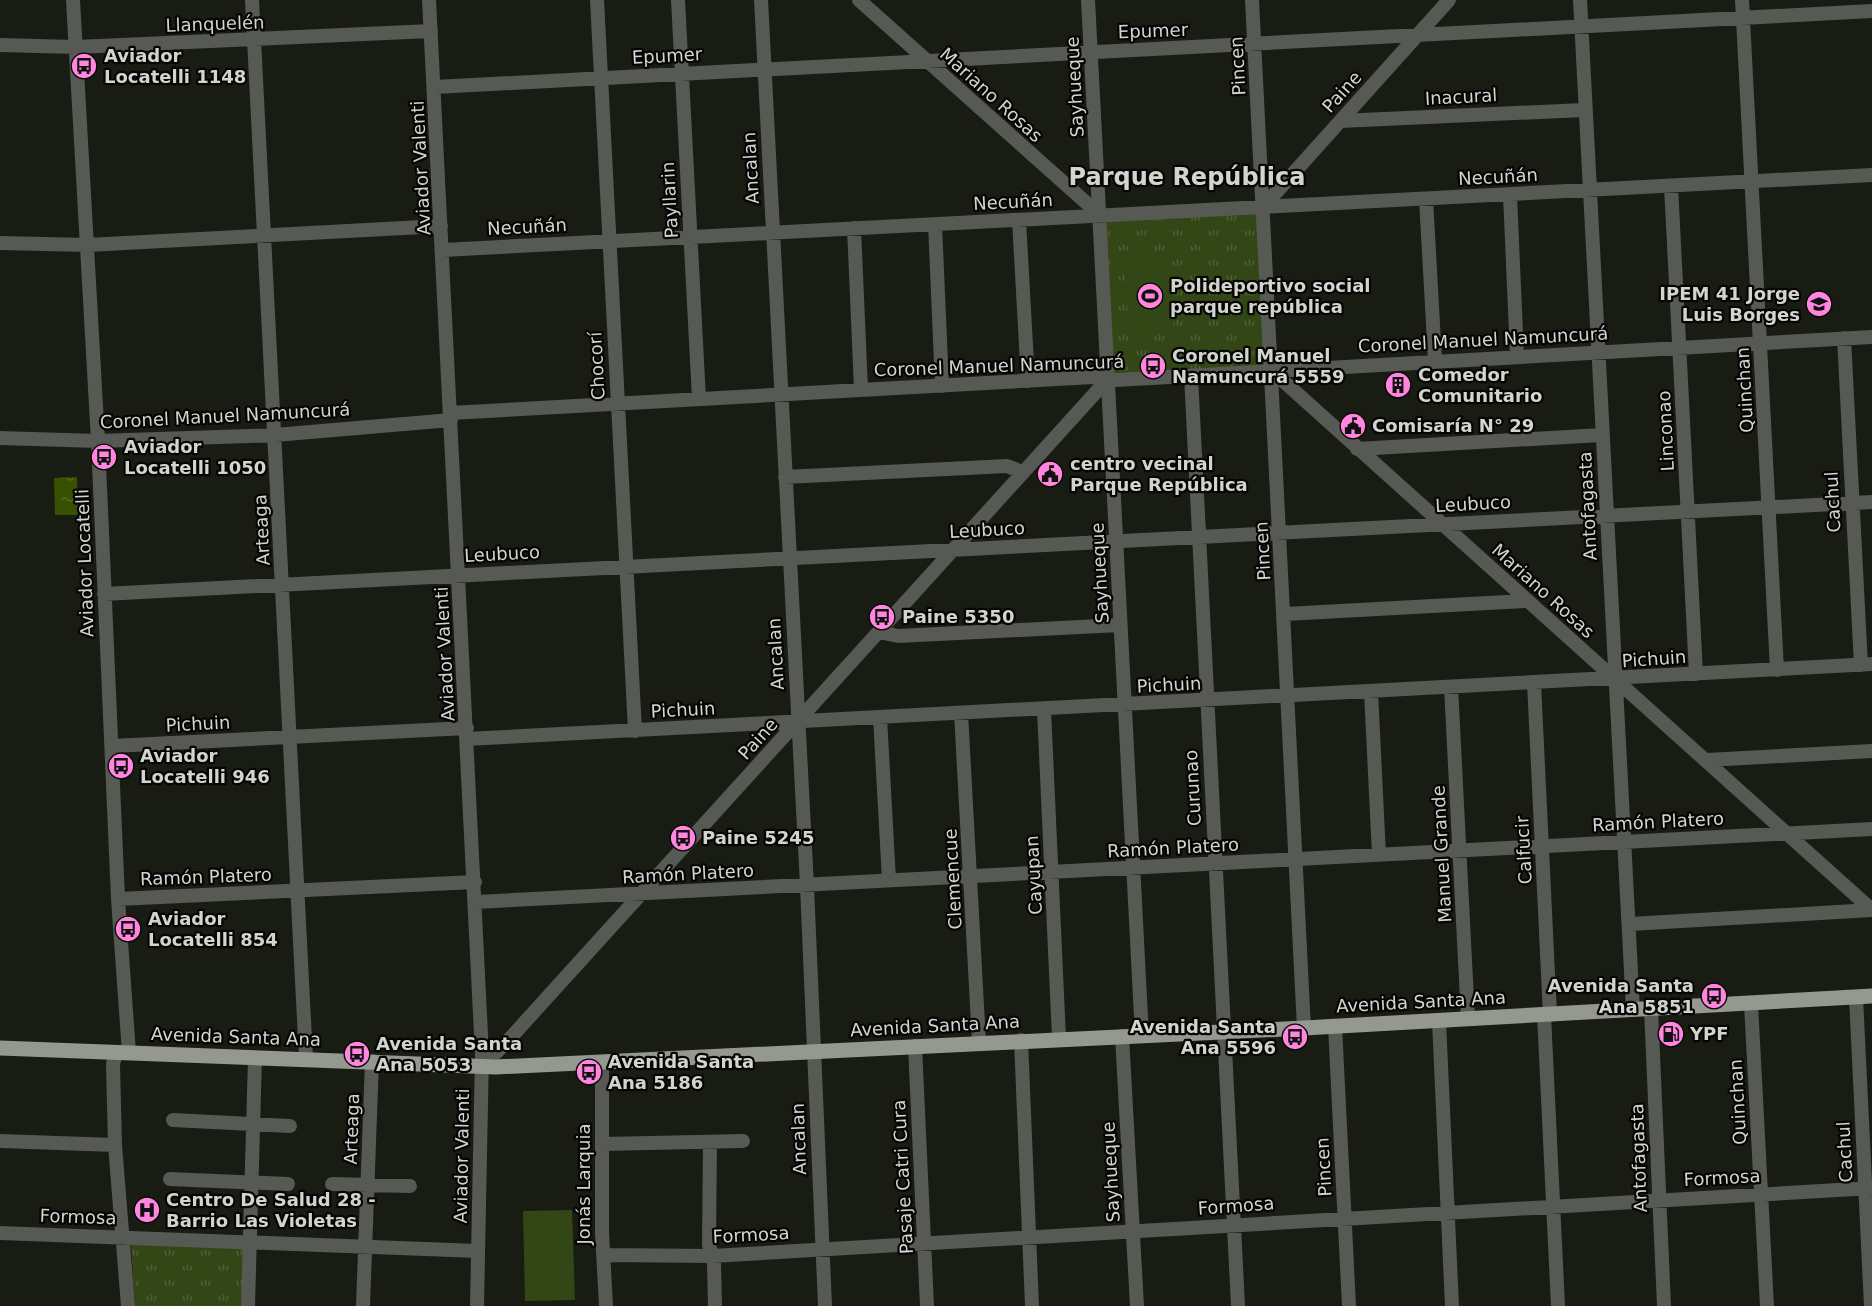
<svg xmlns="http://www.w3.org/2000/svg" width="1872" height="1306" font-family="'DejaVu Sans',sans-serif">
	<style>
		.park { fill: url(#park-tufts) }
		.pitch { fill: #334615 }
		.water { fill: url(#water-ripples) }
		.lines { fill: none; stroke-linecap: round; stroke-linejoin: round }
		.minor { stroke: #575954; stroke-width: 14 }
		.major { stroke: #94988e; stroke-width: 15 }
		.labels { text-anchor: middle; stroke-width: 4.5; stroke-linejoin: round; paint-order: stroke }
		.street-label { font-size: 18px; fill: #d2d5cf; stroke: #050604 }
		.poi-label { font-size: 18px; font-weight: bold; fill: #d2d5cf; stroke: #050604; text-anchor: start }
		.district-label { font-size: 24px; font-weight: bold; fill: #d2d5cf; stroke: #050604 }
	</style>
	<defs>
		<pattern id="park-tufts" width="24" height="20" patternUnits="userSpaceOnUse" patternTransform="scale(1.5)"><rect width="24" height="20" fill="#334615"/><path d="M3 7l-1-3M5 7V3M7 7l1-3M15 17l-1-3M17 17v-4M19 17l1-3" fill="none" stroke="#506036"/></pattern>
		<pattern id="water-ripples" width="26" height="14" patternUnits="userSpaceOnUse" patternTransform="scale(1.5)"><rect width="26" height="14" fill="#375100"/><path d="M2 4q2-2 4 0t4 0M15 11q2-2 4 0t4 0" fill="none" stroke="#536924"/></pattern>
	</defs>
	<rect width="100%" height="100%" fill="#181c13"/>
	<!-- park -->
	<path class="park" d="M1263,207L1271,370L1107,380L1100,215Z
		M137,1239L240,1244L245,1251L243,1306H135L131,1246Z"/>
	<!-- pitch -->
	<path class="pitch" d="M1170,257L1174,332L1129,335L1125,259Z
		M572,1210L575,1300L525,1301L523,1211Z"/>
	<!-- water -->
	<path class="water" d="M77,477L78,515H55L54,478Z"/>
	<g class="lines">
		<!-- minor -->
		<path class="minor" d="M73,0L98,441L118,899L129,1053
			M252,0L306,1059
			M429,0L482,1054L477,1306
			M597,0L635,731
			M678,0L699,399
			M761,0L807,886L825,1306
			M859,0L1100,215
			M1088,0L1142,1036
			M1252,0L1304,1028
			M1580,0L1633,1010
			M1742,0L1777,670
			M0,45L76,47L431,31
			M435,87L1872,11
			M1340,121L1584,110
			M1671,186L1696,674
			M1510,195L1517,356
			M1426,199L1435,360
			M1263,207L1449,0
			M1019,220L1028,381
			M935,224L942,386
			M854,228L861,389
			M0,243L88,245L441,226
			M443,250L1872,175
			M1844,338L1861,665
			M1271,370L1872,910
			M1191,376L1238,1306
			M450,413L1094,377L1116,380L1872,337
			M0,438L98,441L275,435L451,420
			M1357,449L1602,435
			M785,477L1007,466L1022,472
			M104,594L1872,502
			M1285,614L1525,601
			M879,632L898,636L1120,625
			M1534,683L1550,1015
			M1451,687L1468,1019
			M1371,692L1379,855
			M1044,710L1059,1038
			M961,713L979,1042
			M880,717L889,880
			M467,739L1872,664
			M112,746L467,728
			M1707,760L1872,751
			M118,899L475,882
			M476,902L1872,829
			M1630,924L1872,910
			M1856,997L1871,1306
			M1751,1004L1767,1306
			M1651,1009L1664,1306
			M1544,1015L1558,1306
			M1439,1021L1452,1306
			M1335,1026L1349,1306
			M1122,1036L1137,1306
			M1021,1040L1032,1306
			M915,1046L927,1306
			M116,1053L113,1064L115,1145L128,1306
			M602,1062V1232L606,1306
			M482,1066L504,1045L1107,380
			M173,1120L290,1126
			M0,1141L115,1145
			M710,1142L709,1245L714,1264L715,1306
			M602,1144L743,1141
			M170,1179L288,1184
			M332,1184L410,1186
			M0,1233L478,1251
			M603,1255L712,1256L1872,1188
			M248,1306L255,1058
			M363,1306L372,1061"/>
		<!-- major -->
		<path class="major" d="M0,1048L496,1067L1304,1028L1872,996"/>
	</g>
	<!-- icons -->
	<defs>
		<g id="bus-disc" transform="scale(1.35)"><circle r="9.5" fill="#ff85df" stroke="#050604"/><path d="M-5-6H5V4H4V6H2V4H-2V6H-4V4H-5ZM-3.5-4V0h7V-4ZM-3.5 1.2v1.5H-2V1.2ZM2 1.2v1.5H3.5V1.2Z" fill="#111"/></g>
		<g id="stadium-disc" transform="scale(1.35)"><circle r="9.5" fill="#ff85df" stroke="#050604"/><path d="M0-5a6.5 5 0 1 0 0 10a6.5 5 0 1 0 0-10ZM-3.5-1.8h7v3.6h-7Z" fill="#111"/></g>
		<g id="school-disc" transform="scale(1.35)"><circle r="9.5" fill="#ff85df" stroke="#050604"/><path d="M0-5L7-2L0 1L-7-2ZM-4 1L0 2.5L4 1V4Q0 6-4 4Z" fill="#111"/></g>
		<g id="building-disc" transform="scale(1.35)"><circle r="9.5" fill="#ff85df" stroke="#050604"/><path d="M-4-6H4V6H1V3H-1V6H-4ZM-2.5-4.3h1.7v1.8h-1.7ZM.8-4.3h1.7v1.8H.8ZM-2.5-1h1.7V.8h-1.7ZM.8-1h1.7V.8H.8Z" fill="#111"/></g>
		<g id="civic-disc" transform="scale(1.35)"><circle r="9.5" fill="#ff85df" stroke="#050604"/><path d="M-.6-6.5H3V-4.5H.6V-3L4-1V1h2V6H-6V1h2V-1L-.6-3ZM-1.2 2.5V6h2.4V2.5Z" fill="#111"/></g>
		<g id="fuel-disc" transform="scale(1.35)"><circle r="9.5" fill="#ff85df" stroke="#050604"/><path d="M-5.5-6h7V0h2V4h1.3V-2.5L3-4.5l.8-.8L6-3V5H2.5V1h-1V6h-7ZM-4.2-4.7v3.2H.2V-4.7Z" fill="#111"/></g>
		<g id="hospital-disc" transform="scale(1.35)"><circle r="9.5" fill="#ff85df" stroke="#050604"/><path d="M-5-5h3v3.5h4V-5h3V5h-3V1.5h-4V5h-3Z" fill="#111"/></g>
	</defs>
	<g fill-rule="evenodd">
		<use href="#bus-disc" x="84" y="66"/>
		<use href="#stadium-disc" x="1150" y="296"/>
		<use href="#school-disc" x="1819" y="304"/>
		<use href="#bus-disc" x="1153" y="366"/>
		<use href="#building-disc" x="1398" y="385"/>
		<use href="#civic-disc" x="1353" y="426"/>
		<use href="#bus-disc" x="104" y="457"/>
		<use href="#civic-disc" x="1050" y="474"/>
		<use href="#bus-disc" x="882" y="617"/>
		<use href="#bus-disc" x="121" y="766"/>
		<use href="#bus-disc" x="683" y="838"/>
		<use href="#bus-disc" x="128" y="929"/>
		<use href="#bus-disc" x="1714" y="996"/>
		<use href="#fuel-disc" x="1671" y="1034"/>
		<use href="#bus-disc" x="1295" y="1037"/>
		<use href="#bus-disc" x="357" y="1054"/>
		<use href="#bus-disc" x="589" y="1072"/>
		<use href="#hospital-disc" x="147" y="1210"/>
	</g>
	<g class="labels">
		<!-- street labels -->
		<g class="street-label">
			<text transform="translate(215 24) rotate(-2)" y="6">Llanquelén</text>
			<text transform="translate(1153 31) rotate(-2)" y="6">Epumer</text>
			<text transform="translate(667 56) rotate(-3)" y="6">Epumer</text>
			<text transform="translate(1238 66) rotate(-93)" y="6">Pincen</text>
			<text transform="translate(1075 87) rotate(-93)" y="6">Sayhueque</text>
			<text transform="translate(1342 92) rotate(-48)" y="6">Paine</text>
			<text transform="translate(991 95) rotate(42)" y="6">Mariano Rosas</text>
			<text transform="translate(1461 97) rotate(-3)" y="6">Inacural</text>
			<text transform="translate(421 168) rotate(-93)" y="6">Aviador Valenti</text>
			<text transform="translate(751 168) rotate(-93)" y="6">Ancalan</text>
			<text transform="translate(1498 177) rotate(-3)" y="6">Necuñán</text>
			<text transform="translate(670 200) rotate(-93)" y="6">Payllarin</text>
			<text transform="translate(1013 202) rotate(-3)" y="6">Necuñán</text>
			<text transform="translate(527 227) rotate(-3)" y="6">Necuñán</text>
			<text transform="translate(1483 340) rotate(-3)" y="6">Coronel Manuel Namuncurá</text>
			<text transform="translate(597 366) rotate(-93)" y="6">Chocorí</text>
			<text transform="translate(999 366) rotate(-2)" y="6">Coronel Manuel Namuncurá</text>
			<text transform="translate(1745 390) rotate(-93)" y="6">Quinchan</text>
			<text transform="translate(225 416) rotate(-3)" y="6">Coronel Manuel Namuncurá</text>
			<text transform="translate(1666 431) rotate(-93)" y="6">Linconao</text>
			<text transform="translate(1833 502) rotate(-93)" y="6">Cachul</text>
			<text transform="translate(1473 504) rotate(-3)" y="6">Leubuco</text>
			<text transform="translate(1588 506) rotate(-93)" y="6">Antofagasta</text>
			<text transform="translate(262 530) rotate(-93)" y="6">Arteaga</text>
			<text transform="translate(987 530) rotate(-3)" y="6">Leubuco</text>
			<text transform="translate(1263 551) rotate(-93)" y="6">Pincen</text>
			<text transform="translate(502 554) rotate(-3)" y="6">Leubuco</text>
			<text transform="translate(85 563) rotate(-92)" y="6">Aviador Locatelli</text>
			<text transform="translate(1100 573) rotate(-93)" y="6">Sayhueque</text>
			<text transform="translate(1543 591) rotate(42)" y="6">Mariano Rosas</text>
			<text transform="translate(445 654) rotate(-93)" y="6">Aviador Valenti</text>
			<text transform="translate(776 654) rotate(-93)" y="6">Ancalan</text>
			<text transform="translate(1654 659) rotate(-4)" y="6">Pichuin</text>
			<text transform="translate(1169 685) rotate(-3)" y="6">Pichuin</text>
			<text transform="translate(683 710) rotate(-3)" y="6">Pichuin</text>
			<text transform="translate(198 724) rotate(-3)" y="6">Pichuin</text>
			<text transform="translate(758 739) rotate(-48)" y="6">Paine</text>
			<text transform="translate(1193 788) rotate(-93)" y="6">Curunao</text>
			<text transform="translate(1658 822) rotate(-3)" y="6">Ramón Platero</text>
			<text transform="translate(1173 848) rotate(-3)" y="6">Ramón Platero</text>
			<text transform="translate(1524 850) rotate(-93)" y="6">Calfucir</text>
			<text transform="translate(1442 854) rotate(-93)" y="6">Manuel Grande</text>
			<text transform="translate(688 874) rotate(-3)" y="6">Ramón Platero</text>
			<text transform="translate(1034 875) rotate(-93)" y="6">Cayupan</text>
			<text transform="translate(206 877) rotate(-2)" y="6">Ramón Platero</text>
			<text transform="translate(953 879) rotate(-93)" y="6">Clemencue</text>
			<text transform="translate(1421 1002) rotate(-3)" y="6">Avenida Santa Ana</text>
			<text transform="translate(935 1026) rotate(-3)" y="6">Avenida Santa Ana</text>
			<text transform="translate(236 1037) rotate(2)" y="6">Avenida Santa Ana</text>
			<text transform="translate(1738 1102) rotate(-93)" y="6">Quinchan</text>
			<text transform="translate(352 1129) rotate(-88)" y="6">Arteaga</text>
			<text transform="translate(799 1139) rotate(-92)" y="6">Ancalan</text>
			<text transform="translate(1845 1152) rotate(-93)" y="6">Cachul</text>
			<text transform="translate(462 1156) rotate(-89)" y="6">Aviador Valenti</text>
			<text transform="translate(1639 1158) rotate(-92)" y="6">Antofagasta</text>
			<text transform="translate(1324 1167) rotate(-93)" y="6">Pincen</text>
			<text transform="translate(1111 1172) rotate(-93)" y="6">Sayhueque</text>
			<text transform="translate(903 1177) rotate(-93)" y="6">Pasaje Catri Cura</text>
			<text transform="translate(1722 1178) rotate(-3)" y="6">Formosa</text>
			<text transform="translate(584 1184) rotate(-90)" y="6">Jonás Larquia</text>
			<text transform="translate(1236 1206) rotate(-4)" y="6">Formosa</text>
			<text transform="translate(78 1217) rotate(2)" y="6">Formosa</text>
			<text transform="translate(751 1235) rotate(-3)" y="6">Formosa</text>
		</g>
		<!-- poi labels -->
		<g class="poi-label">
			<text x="104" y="62">Aviador<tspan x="104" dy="21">Locatelli 1148</tspan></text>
			<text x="1170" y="292">Polideportivo social<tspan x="1170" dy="21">parque república</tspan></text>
			<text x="1800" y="300" text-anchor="end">IPEM 41 Jorge<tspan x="1800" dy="21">Luis Borges</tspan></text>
			<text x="1172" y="362">Coronel Manuel<tspan x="1172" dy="21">Namuncurá 5559</tspan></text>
			<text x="1418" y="381">Comedor<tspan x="1418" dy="21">Comunitario</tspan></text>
			<text x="1372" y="432">Comisaría N° 29</text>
			<text x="124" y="453">Aviador<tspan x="124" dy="21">Locatelli 1050</tspan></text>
			<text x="1070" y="470">centro vecinal<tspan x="1070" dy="21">Parque República</tspan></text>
			<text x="902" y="623">Paine 5350</text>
			<text x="140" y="762">Aviador<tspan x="140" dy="21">Locatelli 946</tspan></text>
			<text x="702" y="844">Paine 5245</text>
			<text x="148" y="925">Aviador<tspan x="148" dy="21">Locatelli 854</tspan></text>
			<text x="1694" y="992" text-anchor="end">Avenida Santa<tspan x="1694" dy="21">Ana 5851</tspan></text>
			<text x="1276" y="1033" text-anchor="end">Avenida Santa<tspan x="1276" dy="21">Ana 5596</tspan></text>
			<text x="1690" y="1040">YPF</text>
			<text x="376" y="1050">Avenida Santa<tspan x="376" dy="21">Ana 5053</tspan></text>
			<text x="608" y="1068">Avenida Santa<tspan x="608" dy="21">Ana 5186</tspan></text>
			<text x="166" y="1206">Centro De Salud 28 -<tspan x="166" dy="21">Barrio Las Violetas</tspan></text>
		</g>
		<!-- district labels -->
		<g class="district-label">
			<text x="1187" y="185">Parque República</text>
		</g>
	</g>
</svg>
